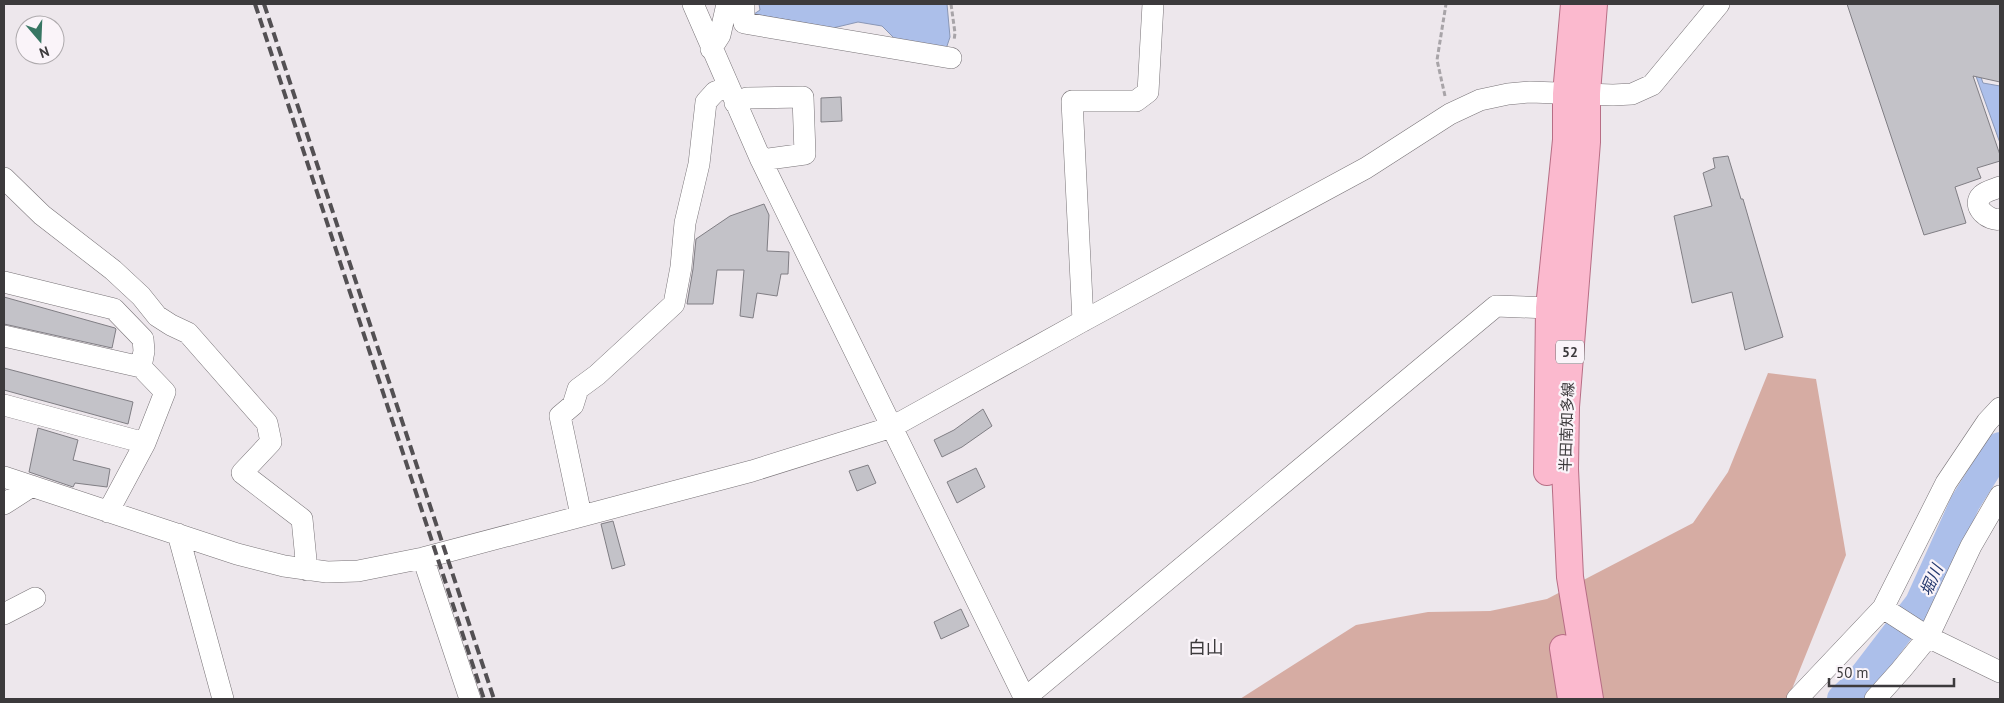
<svg xmlns="http://www.w3.org/2000/svg" width="2004" height="703" font-family="'PT Sans','Noto Sans JP',sans-serif">
	<style>
		.green { fill: #d6aca3 }
		.water { fill: #acbfea; stroke: #8a97b6 }
		.lines { fill: none; stroke-linecap: round; stroke-linejoin: round }
		.river { stroke: #acbfea; stroke-width: 30 }
		.building { fill: #c3c2c8; stroke: #807e84 }
		.minor-casing { stroke: #787377; stroke-width: 22 }
		.major-casing { stroke: #b76e85; stroke-width: 28 }
		.path { stroke: #a8a4a8; stroke-width: 3; stroke-dasharray: 5 2.5; stroke-linecap: butt }
		.minor { stroke: #fff; stroke-width: 21 }
		.major { stroke: #fbb9ce; stroke-width: 26 }
		.rail { stroke: #535053; stroke-width: 4; stroke-dasharray: 10 5; stroke-linecap: butt }
		.labels { text-anchor: middle; stroke-width: 4.5; stroke-linejoin: round; paint-order: stroke }
		.shield { fill: #faf4f9; stroke: #757275; stroke-width: 1 }
		.shield-label { font-size: 14px; font-weight: bold; fill: #3c3a3c }
		.street-label { font-size: 15px; fill: #3c3a3c; stroke: #faf4f9 }
		.water-label { font-size: 16px; font-style: italic; fill: #25396e; stroke: #faf4f9 }
		.quarter-label { font-size: 18px; fill: #3c3a3c; stroke: #faf4f9 }
	</style>
	<rect width="100%" height="100%" fill="#ede7ec"/>
	<!-- green -->
	<path class="green" d="M1768,373L1816,379L1846,555L1788,699H1240L1356,625L1428,612L1490,611L1547,599L1693,523L1728,472Z"/>
	<!-- water -->
	<path class="water" d="M759,4H947L950,37L946,49L896,40L882,26L858,22L833,28L754,14L760,10Z
		M1950,4H1956L1983,83L2000,86V143Z"/>
	<g class="lines">
		<!-- river -->
		<path class="river" d="M1842,699L1858,684L1920,603L1965,503L2000,447"/>
	</g>
	<!-- building -->
	<path class="building" d="M1847,4H2000V82L1973,76L2000,155V161L1977,168L1981,178L1955,187L1966,223L1924,235Z
		M841,97L842,121L821,122V98Z
		M1728,156L1741,199H1743L1783,337L1745,350L1732,292L1692,303L1674,216L1712,206L1703,173L1715,168L1713,158Z
		M764,204L769,215L767,251L789,252L788,274H781L777,296L757,293L753,318L740,316L744,270H717L713,304H687L693,269L696,239L730,216Z
		M4,297L115,328L116,329L112,348L4,324Z
		M4,368L133,402L128,424L4,390Z
		M983,409L992,426L962,447L942,457L934,440L954,430Z
		M38,428L78,440L73,460L110,469L107,487L75,483L73,487L29,472Z
		M868,465L876,483L857,491L849,471Z
		M976,468L985,487L957,503L947,482Z
		M613,521L625,565L612,569L601,524Z
		M961,609L969,626L941,639L934,622Z"/>
	<g class="lines">
		<!-- minor casing -->
		<g class="minor-casing">
			<path id="minor" d="M693,4L761,160L1025,699
				M744,4V23L951,58
				M711,49L720,35L727,4
				M735,103L747,98L803,97L805,154L761,160
				M4,178L42,215L113,270L141,296L157,316L171,325L188,333L267,423L271,442L242,473L302,519L307,570
				M2000,187C1995,189 1986,191 1982,195C1970,206 1989,222 2000,219
				M4,282L114,309L143,339L144,351L141,367
				M1083,321L1072,101H1136L1148,92L1153,4
				M4,336L141,367L165,392L145,443L108,512
				M4,405L145,443
				M4,477L237,554L284,566L327,572L358,571L423,558L752,471L892,427L1083,321L1366,168L1450,114L1480,100L1508,94L1530,92L1613,95L1632,94L1652,85L1719,4
				M4,504L32,486
				M581,515L560,416L573,405L578,389L597,375L674,304L681,267L685,223L699,164L706,102L715,92L728,87
				M178,534L223,699
				M423,558L470,699
				M1883,608L1928,637L2000,672
				M4,614L35,598
				M1024,699L1496,306L1549,308
				M1797,699L1883,608L1946,483L1987,422L2000,408
				M1875,699L1901,670L1928,637L1971,546L2000,496"/>
		</g>
		<!-- major casing -->
		<g class="major-casing">
			<path id="major" d="M1547,472L1549,308L1566,140V94L1574,4
				M1563,648L1571,699
				M1590,699L1570,577L1565,469L1566,407L1587,142V93L1594,4"/>
		</g>
		<!-- path -->
		<path class="path" d="M951,4L955,33L954,41
			M1445,96L1437,60L1446,4"/>
		<!-- minor -->
		<use href="#minor" class="minor"/>
		<!-- major -->
		<use href="#major" class="major"/>
		<!-- rail -->
		<path class="rail" d="M255,4L484,699
			M264,4L494,699"/>
	</g>
	<g class="labels">
		<!-- shield labels -->
		<rect class="shield" x="1556" y="340.5" width="28" height="23" rx="4"/>
		<g class="shield-label">
			<text x="1570" y="357">52</text>
		</g>
		<!-- street labels -->
		<g class="street-label">
			<text transform="translate(1567 427) rotate(-88)" y="5">半田南知多線</text>
		</g>
		<!-- water labels -->
		<g class="water-label">
			<text transform="translate(1931 580) rotate(-66)" y="6">堀川</text>
		</g>
		<!-- quarter labels -->
		<g class="quarter-label">
			<text x="1206" y="654">白山</text>
		</g>
	</g>
	<!-- border -->
	<rect width="2004" height="703" fill="none" stroke="#3c3a3c" stroke-width="10"/>
	<!-- north arrow -->
	<g transform="translate(40 40) rotate(161)"><circle r="24" fill="#faf4f9" stroke="#aeaaad"/>
	<path d="M0-4L9 19L0 12L-9 19Z" fill="#377663"/>
	<text y="-8" font-size="14" font-weight="bold" text-anchor="middle" fill="#3c3a3c">N</text>
	</g>
	<!-- scale -->
	<path d="M1829 678v8h125v-8" fill="none" stroke="#3c3a3c" stroke-width="2.5"/>
	<text x="1836" y="678" font-size="15" fill="#3c3a3c" stroke="#faf4f9" stroke-width="4" paint-order="stroke">50 m</text>
</svg>
